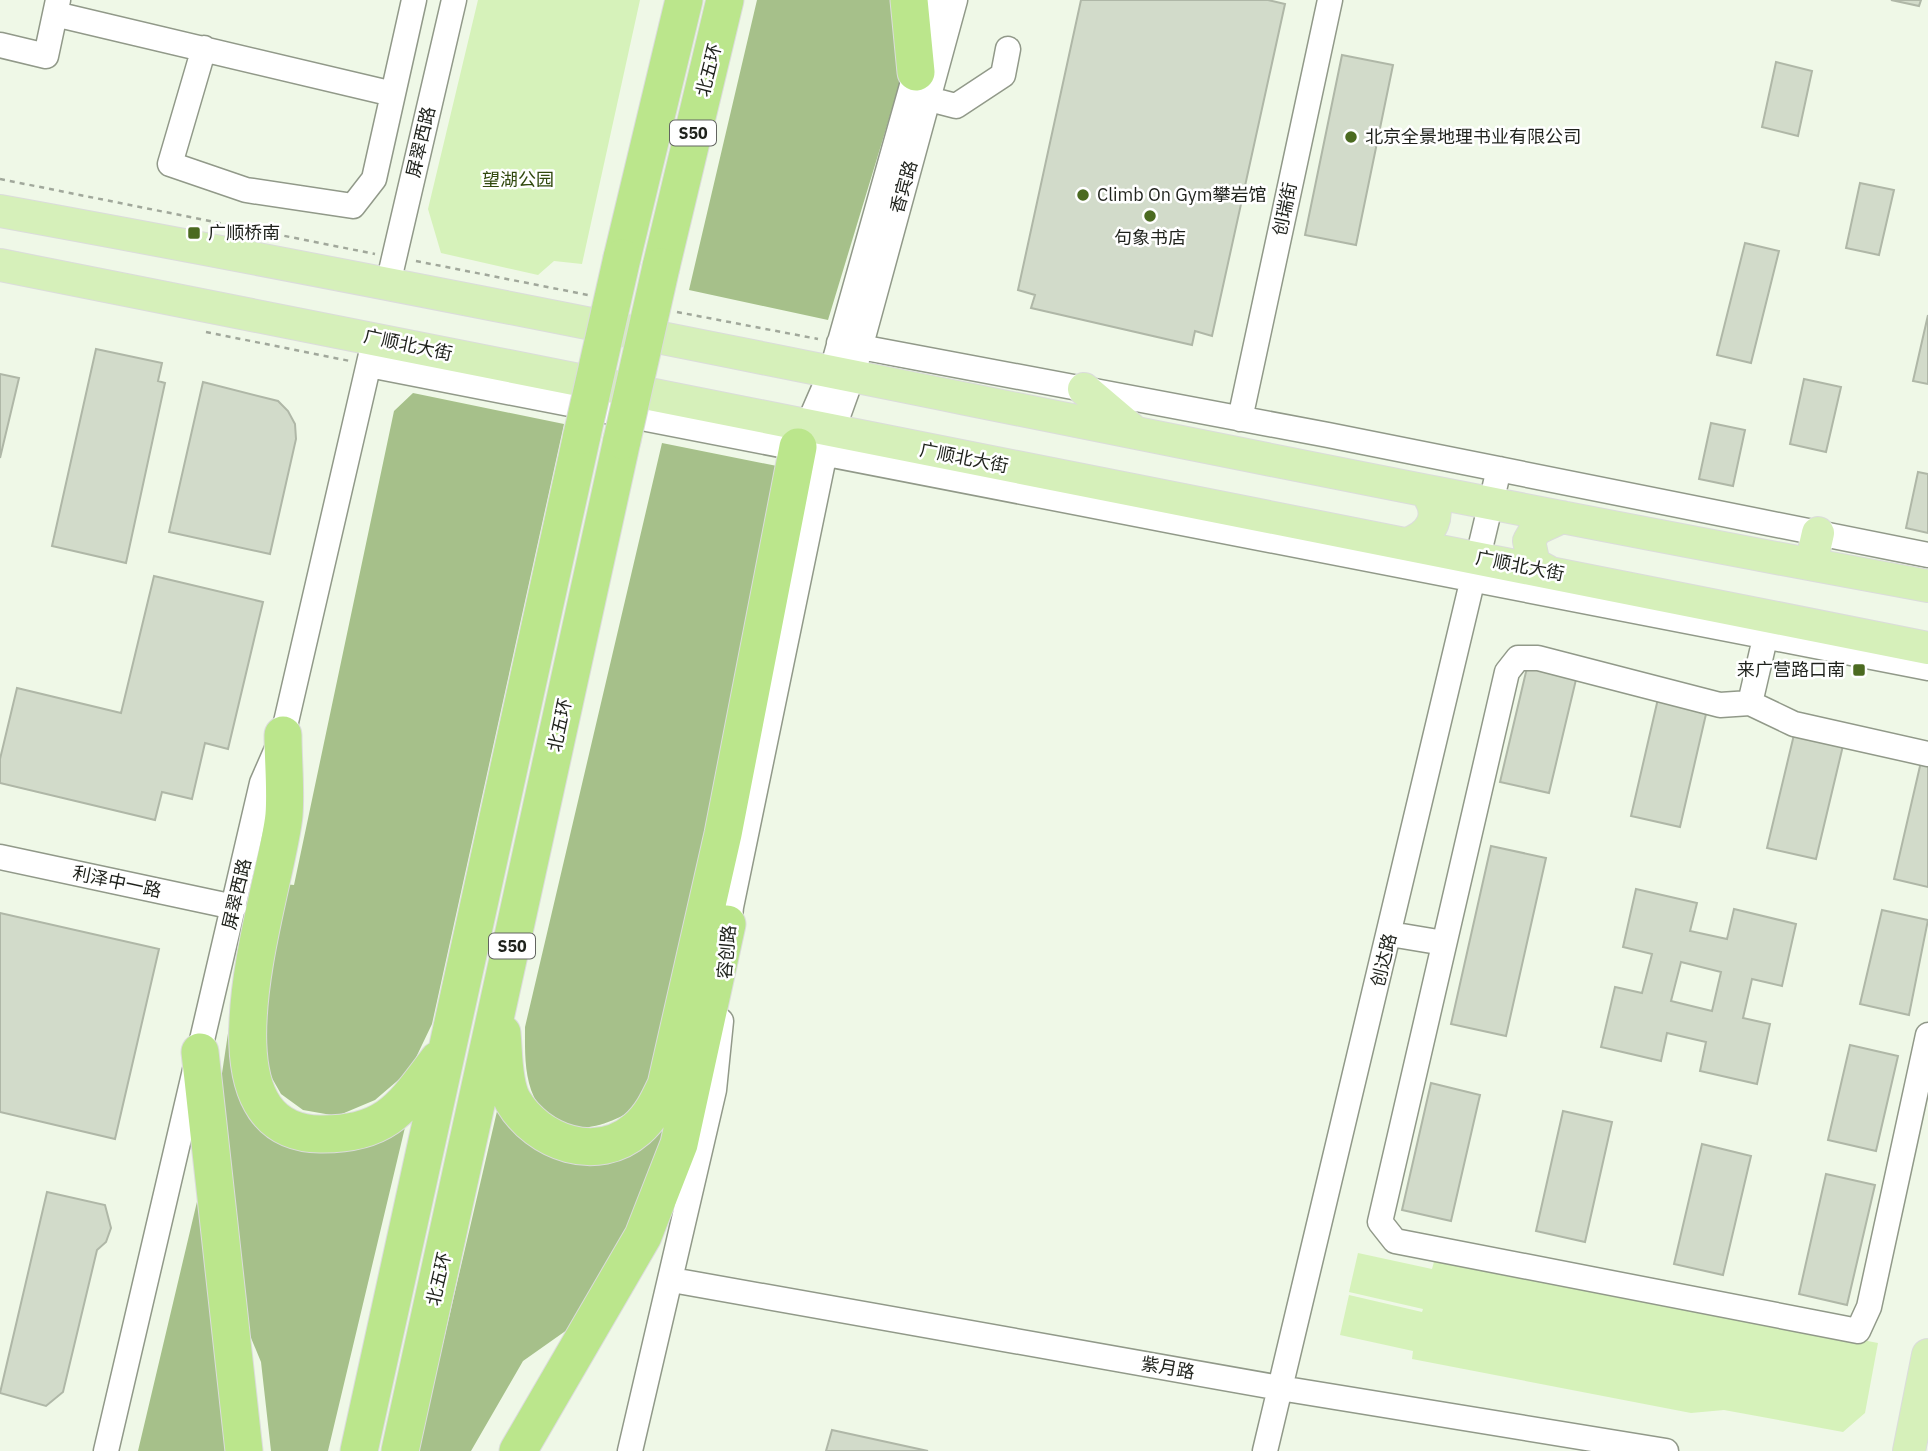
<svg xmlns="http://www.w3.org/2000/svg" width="1928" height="1451" font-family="'IBM Plex Sans','Noto Sans SC',sans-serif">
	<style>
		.green { fill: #d6f2ba }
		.forest { fill: #a6c08a }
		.building { fill: #d2dbca; stroke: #afb7a7; stroke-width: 2; fill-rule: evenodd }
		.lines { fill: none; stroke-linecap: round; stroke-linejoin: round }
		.minor-casing { stroke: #919989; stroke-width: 27 }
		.major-casing { stroke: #dbdcdb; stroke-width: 34 }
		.highway-casing { stroke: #dbdcdb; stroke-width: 39 }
		.path { stroke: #a1a89b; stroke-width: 2.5; stroke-dasharray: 5 5; stroke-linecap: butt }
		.minor { stroke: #fff; stroke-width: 24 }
		.major { stroke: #d6f0ba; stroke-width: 32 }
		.highway { stroke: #bbe68c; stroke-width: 37 }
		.highway-bridge-casing { stroke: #dbdcdb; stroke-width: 39; stroke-linecap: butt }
		.highway-bridge { stroke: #bbe68c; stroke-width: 37 }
		.poi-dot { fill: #4b6a20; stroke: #fff; stroke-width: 2.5 }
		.labels { text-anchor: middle; stroke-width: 5; stroke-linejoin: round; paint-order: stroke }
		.shield { fill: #fff; stroke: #626460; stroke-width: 2 }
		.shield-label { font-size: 16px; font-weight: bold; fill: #1f221c }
		.street-label { font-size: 18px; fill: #1f221c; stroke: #fff }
		.poi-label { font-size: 18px; fill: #1f221c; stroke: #fff; text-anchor: start }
		.park-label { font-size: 18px; fill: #31490e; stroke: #fff }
	</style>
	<rect width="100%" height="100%" fill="#eff8e7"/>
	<!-- green -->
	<path class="green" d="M478,0H640L582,264L554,261L538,275L441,253L428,209Z
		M1358,1253L1432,1269L1435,1258L1878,1343L1865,1413L1843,1432L1724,1410L1691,1413L1412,1359L1413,1351L1340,1335L1349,1295L1422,1312L1423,1309L1349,1292Z"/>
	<!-- forest -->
	<path class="forest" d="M757,0H896L902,76L828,320L689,290Z
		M413,393L564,424L432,1024L410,1070L375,1100L337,1116L303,1110L281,1094L260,1057L283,884L294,885L394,411Z
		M662,443L782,467L720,810L642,1104C609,1127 558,1146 534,1097C524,1075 525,1050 525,1027Z
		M230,1020L239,1094L263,1127L407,1119L328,1451H271L261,1362L244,1321L218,1100Z
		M501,1094L545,1147L669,1114L644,1194L620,1246L574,1325L523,1361L471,1451H418Z
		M200,1189L228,1451H138Z"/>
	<!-- building -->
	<path class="building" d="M1081,0H1268L1285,4L1212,336L1195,331L1192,345L1031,308L1035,295L1018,290Z
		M1891,0H1921L1919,6Z
		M1342,55L1393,65L1356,245L1305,235Z
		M1776,62L1812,71L1798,136L1762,127Z
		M1860,183L1894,190L1879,255L1846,248Z
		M1745,243L1779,251L1751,363L1717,355Z
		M1928,315V384L1913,381Z
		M96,349L162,363L158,381L165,383L126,563L52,546Z
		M0,374L19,378L0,458Z
		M1804,379L1841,387L1826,452L1790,444Z
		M203,382L278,401L288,411L295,424L296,439L270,554L169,532Z
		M1711,423L1745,430L1733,486L1699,479Z
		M1918,472L1928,474V533L1906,528Z
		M154,576L263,602L228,749L205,743L192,799L162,792L155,820L0,783V759L17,688L121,713Z
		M1530,655L1579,667L1549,793L1500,782Z
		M1660,690L1709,701L1680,827L1631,816Z
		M1797,722L1846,733L1816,859L1767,848Z
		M1923,753L1928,754V887L1894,879Z
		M1491,846L1546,858L1506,1036L1451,1024Z
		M1636,889L1697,903L1690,931L1727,939L1734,909L1796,924L1782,986L1752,979L1743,1018L1770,1024L1757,1084L1700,1071L1706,1042L1667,1033L1661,1061L1601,1047L1615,987L1642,993L1652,954L1623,947ZM1681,962L1721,972L1712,1011L1671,1001Z
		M1882,910L1928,920L1909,1015L1860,1004Z
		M0,913L159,949L115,1139L0,1112Z
		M1850,1045L1898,1056L1876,1151L1828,1140Z
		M1431,1083L1480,1095L1451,1221L1402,1210Z
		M1563,1111L1612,1122L1585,1242L1536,1231Z
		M1702,1144L1751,1156L1723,1275L1674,1264Z
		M1826,1174L1875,1185L1847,1305L1799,1294Z
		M47,1192L105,1205L111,1228L106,1242L97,1250L63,1392L46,1406L0,1393Z
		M832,1430L928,1451H826Z"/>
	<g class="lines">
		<!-- minor casing -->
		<g class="minor-casing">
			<path id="minor" d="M55,14L393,94
				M0,45L46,56L58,0
				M204,48L170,164L246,190L353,206L374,179L414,0
				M929,99L956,106L1003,75L1008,49
				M388,284L454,0
				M839,343L1328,435L1928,555
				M369,365L1928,668
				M1240,419L1330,0
				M801,441L832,370L936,0
				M1750,703L1769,621
				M1928,754L1794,724L1750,703L1720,705L1538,658H1518L1507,672L1380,1222L1395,1241L1858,1331L1869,1307L1928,1035
				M0,857L234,907
				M1390,934L1444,943
				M728,939L731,907L825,452L853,374L955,0
				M672,1280L1280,1388L1666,1451
				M106,1451L262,783L283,735L372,350
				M630,1451L714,1090L721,1021
				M1265,1451L1499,469"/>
		</g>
		<!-- major casing -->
		<g class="major-casing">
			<path id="major" d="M0,211C644,328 1284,469 1928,586
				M0,265L1928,648
				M1084,389L1131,429
				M1407,544C1432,535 1444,515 1426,492
				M1811,564L1818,533
				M1547,571L1534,564L1529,541L1536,529L1562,517
				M1909,1451L1928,1355"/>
		</g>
		<!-- highway casing -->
		<g class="highway-casing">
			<path id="highway" d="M909,0L916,72
				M622,258L684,0
				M661,267L725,0
				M283,735C283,761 286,789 284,815C278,885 186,1132 320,1134C386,1135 402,1108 438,1060
				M502,1033C504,1053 503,1084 513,1101C538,1143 597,1164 637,1129C651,1117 658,1102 666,1085L723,834L798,447
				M200,1052L244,1451
				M359,1451L582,435
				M400,1451L622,440
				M518,1451L643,1236L679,1144L727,924"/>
		</g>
		<!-- path -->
		<path class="path" d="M0,179L375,254
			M416,261L588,295
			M677,312L818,339
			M206,332L350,361"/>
		<!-- minor -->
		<use href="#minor" class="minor"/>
		<!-- major -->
		<use href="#major" class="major"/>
		<!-- highway -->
		<use href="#highway" class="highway"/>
		<!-- highway-bridge casing -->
		<g class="highway-bridge-casing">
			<path id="highway-bridge" d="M582,435L622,258
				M622,440L661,267"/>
		</g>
		<!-- highway-bridge -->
		<use href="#highway-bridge" class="highway-bridge"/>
	</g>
	<!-- markers -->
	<g class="poi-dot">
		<circle cx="1351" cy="137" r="7"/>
		<circle cx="1083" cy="195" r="7"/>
		<circle cx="1150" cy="216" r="7"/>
		<rect x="187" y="226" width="14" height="14" rx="3.5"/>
		<rect x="1852" y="663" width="14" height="14" rx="3.5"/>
	</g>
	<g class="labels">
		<!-- shield labels -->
		<g class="shield">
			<rect x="670" y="120.5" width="46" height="25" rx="5"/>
			<rect x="489" y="933.5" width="46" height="25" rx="5"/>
		</g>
		<g class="shield-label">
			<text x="693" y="139">S50</text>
			<text x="512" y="952">S50</text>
		</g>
		<!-- street labels -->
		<g class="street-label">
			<text transform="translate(709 70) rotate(-76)" y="6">北五环</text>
			<text transform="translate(421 142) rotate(-77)" y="6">屏翠西路</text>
			<text transform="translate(904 187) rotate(-74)" y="6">香宾路</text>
			<text transform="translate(1285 209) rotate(-78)" y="6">创瑞街</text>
			<text transform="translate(408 345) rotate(12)" y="6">广顺北大街</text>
			<text transform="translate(964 458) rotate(11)" y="6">广顺北大街</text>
			<text transform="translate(1520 566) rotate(11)" y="6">广顺北大街</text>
			<text transform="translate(560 725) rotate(-78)" y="6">北五环</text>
			<text transform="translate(117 882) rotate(12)" y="6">利泽中一路</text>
			<text transform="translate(237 894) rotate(-77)" y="6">屏翠西路</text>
			<text transform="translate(727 952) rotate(-85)" y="6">容创路</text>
			<text transform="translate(1384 960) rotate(-76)" y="6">创达路</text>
			<text transform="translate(439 1279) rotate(-77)" y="6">北五环</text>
			<text transform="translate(1168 1368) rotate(10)" y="6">紫月路</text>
		</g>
		<!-- poi labels -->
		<g class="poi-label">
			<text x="1365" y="143">北京全景地理书业有限公司</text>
			<text x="1097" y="201">Climb On Gym攀岩馆</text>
			<text x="208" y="239">广顺桥南</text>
			<text x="1150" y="244" text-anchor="middle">句象书店</text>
			<text x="1845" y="676" text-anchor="end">来广营路口南</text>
		</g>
		<!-- park labels -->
		<g class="park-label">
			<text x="518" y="186">望湖公园</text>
		</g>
	</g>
</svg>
